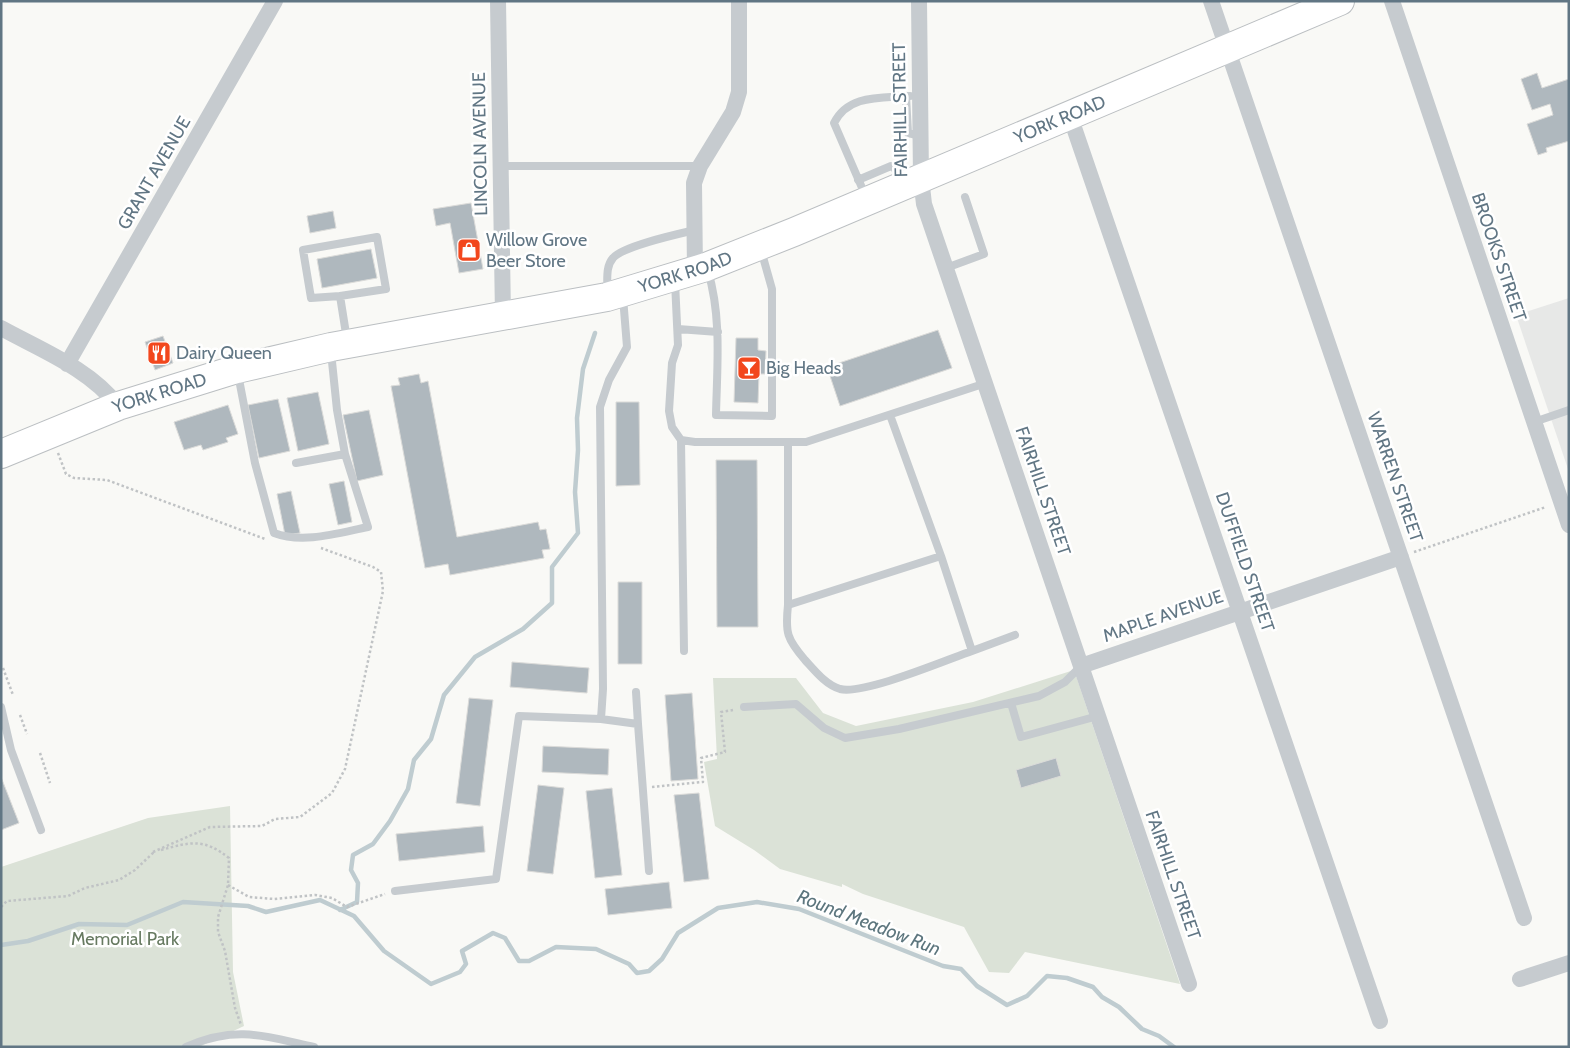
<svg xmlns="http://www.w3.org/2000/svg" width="1570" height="1048" font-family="Cabin,sans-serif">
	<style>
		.built { fill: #e7e8e7 }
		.green { fill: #dbe2d7 }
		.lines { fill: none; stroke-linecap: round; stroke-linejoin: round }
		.stream { stroke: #bfccd0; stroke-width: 4.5 }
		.building { fill: #afb8be; stroke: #dbdbd9 }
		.highway-casing { stroke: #bbbfc2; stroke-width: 30 }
		.path { stroke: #c0c3c5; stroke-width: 2.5; stroke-dasharray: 2.5 2.5; stroke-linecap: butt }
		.lane { stroke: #c6cbcf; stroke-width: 8 }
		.street { stroke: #c6cbcf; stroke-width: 16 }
		.highway { stroke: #fff; stroke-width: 28 }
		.labels { text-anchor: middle; stroke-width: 5; stroke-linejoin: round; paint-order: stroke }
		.street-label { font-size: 18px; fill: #617684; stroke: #fff }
		.poi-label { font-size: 18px; fill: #617684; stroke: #fff; text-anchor: start }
		.park-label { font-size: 18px; fill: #677a61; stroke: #fff }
		.water-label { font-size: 19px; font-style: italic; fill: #5d767e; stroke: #fff }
	</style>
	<rect width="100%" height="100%" fill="#f9f9f6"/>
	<!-- built -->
	<path class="built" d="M1569,298V472L1516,315Z"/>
	<!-- green -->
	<path class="green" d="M1074,670L1180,984L1025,952L1009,973L989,972L964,927L863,894L842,884V887L780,869L754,850L715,826L704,762L717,759L713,678H796L823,713L856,726L973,702Z
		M230,806L233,972L244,1026L199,1047H1V867L148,818Z"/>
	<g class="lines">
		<!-- stream -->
		<path class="stream" d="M340,910L357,902L358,883L351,870L353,855L373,844L390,821L408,789L414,760L431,739L444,695L475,657L523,629L552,603V567L578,533L575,492L578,450L577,418L583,369L595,333
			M1,945L28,941L79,924L127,925L183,902L248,906L266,912L320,900L354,916L384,951L431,984L460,972L466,964L462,951L493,933L505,938L519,961H529L556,947L596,949L629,964L637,973L649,971L662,959L678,933L718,908L757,902L799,909L943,966L961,969L977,986L1007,1005L1027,996L1047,976L1067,978L1093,987L1102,997L1119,1007L1142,1029L1159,1036L1174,1047"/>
	</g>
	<!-- building -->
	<path class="building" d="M1537,73L1542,88L1569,79V141L1546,148L1547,152L1538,155L1527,124L1553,115L1550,104L1532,110L1521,79Z
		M471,203L483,269L459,273L450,223L436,226L433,209Z
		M333,211L336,228L310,233L307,216Z
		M371,249L377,278L322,288L317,259Z
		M938,330L952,368L840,406L827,367Z
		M163,336L173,363L155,370L145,342Z
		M736,338H758V350L766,351L765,374H759L758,403L734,402Z
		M419,374L421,383L428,381L457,537L538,522L540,530L546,529L550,549L542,550L544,558L450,575L448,564L425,568L391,386L400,385L398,378Z
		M318,392L329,444L298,451L287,398Z
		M278,399L290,451L259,458L248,405Z
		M616,402H639L640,485L616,486Z
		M228,405L238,434L226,438L228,442L203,450L201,445L184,450L174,422Z
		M369,410L383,475L357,481L343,415Z
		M716,460H757L758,627H717Z
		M344,481L352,522L338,525L329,484Z
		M291,491L300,533L285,535L277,494Z
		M618,582H642V664H618Z
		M512,662L589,668L587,693L510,687Z
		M692,693L698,779L671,781L665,695Z
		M469,698L493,700L480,806L456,803Z
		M543,746L609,749L608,775L542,772Z
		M1056,758L1061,776L1021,788L1016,770Z
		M1,777L19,823L1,830Z
		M538,785L564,788L553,874L527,871Z
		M612,788L622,875L595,878L586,791Z
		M699,793L709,879L684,882L674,795Z
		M483,826L485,852L399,861L396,834Z
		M669,882L672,908L608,915L605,889Z"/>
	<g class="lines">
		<!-- highway casing -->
		<g class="highway-casing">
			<g id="highway">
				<path id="s1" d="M1,454L118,406L237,369L331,347L607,297L706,267L794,232L1340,1"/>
			</g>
		</g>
		<!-- path -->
		<path class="path" d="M58,453L66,474L74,478L107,480L265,539
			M1414,552L1546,507
			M3,668L13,695
			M20,715L27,734
			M40,753L50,783
			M652,787L703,782L701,758L725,752L721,712L733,710
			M161,850C190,842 204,838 229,858L228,885L218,917V932L225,951L235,1008L241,1025
			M153,852L210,827L262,826L275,819L300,817L332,793L345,769L383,591L381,572L373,567L321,548
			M228,885L249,897L274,899L315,895L332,898L347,907L385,894
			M1,907L7,901L68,896L85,888L119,880L135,870L154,852"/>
		<!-- lane -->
		<path class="lane" d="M910,96H906L908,133L921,136
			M500,166H700
			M858,180L891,166L894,167L901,182
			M866,197L834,123C848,95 879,98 906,96
			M946,268L984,254L965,197
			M708,271C722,318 717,367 716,415L772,416V289L761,250
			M675,282L678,345L672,363L669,411L672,427L681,440L684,651
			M607,292C608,281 605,267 613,258C623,246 678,234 695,230
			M340,296L311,298L303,250L377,237L386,289L340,296L347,340
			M678,329L718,332
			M238,374L255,463L274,533C303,544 338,533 368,527L345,454
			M1534,422L1569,410
			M681,440L695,442H806L986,383
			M788,442V605L941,556L890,415
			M296,463L345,454L337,410L331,352
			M941,556L972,651L1015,635
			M788,605C785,633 787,639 805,660C815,671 826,685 840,689C864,695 946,660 972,651
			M636,692L638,724
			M1011,703L1021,737L1098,716
			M1,707L11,750L41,830
			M744,707L796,704L824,728L845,738L899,729L1039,696L1065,682L1081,666
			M601,719L638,724L649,871
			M395,891L496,879L519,716L601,719L603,689L600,407L609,380L627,347L623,297
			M186,1047C236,1025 264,1036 314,1047"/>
		<!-- street -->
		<path class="street" d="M498,1L503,316
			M919,1L921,178L924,204L1189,984
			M1211,1L1524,918
			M1392,1L1569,525
			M1070,116L1380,1021
			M695,271L694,183L700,166L733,112L739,92V1
			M1,328C41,350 90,369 118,406
			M67,364L275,1
			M1081,666L1401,557
			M1520,979L1569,963"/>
		<!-- highway -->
		<use href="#highway" class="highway"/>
	</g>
	<!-- icons -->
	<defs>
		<g id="shop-square" transform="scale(1.25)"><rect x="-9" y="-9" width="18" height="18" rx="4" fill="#f2471d" stroke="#fff"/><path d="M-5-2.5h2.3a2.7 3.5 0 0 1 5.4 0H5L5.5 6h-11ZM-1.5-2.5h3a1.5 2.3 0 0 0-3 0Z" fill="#fff"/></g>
		<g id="restaurant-square" transform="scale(1.25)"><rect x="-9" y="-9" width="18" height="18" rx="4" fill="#f2471d" stroke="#fff"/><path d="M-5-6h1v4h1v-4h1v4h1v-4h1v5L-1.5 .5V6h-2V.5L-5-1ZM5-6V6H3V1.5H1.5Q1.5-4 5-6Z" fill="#fff"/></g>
		<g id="bar-square" transform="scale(1.25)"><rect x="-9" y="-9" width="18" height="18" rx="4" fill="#f2471d" stroke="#fff"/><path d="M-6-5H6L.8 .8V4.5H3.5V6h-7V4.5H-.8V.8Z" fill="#fff"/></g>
	</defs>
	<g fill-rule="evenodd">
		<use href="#shop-square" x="469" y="250"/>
		<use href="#restaurant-square" x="159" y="353"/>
		<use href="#bar-square" x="749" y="368"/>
	</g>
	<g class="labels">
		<!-- street labels -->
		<g class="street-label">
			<text transform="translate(900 110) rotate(-91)" y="6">FAIRHILL STREET</text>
			<text dy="6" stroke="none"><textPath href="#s1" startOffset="1115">YORK ROAD</textPath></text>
			<text transform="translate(480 144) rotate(-91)" y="6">LINCOLN AVENUE</text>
			<text transform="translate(154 173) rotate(-60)" y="6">GRANT AVENUE</text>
			<text transform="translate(1499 257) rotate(71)" y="6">BROOKS STREET</text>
			<text dy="6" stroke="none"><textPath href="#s1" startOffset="710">YORK ROAD</textPath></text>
			<text dy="6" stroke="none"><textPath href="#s1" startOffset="170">YORK ROAD</textPath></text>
			<text transform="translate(1395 477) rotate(71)" y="6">WARREN STREET</text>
			<text transform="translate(1043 491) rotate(71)" y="6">FAIRHILL STREET</text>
			<text transform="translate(1245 562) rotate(71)" y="6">DUFFIELD STREET</text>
			<text transform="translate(1163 616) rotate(-19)" y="6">MAPLE AVENUE</text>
			<text transform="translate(1173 875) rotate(71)" y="6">FAIRHILL STREET</text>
		</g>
		<!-- poi labels -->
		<g class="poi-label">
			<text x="486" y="246">Willow Grove<tspan x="486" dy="21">Beer Store</tspan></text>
			<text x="176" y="359">Dairy Queen</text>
			<text x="766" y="374">Big Heads</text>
		</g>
		<!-- park labels -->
		<g class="park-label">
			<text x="125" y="945">Memorial Park</text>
		</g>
		<!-- water labels -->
		<g class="water-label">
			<text transform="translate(869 922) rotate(21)" y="7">Round Meadow Run</text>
		</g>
	</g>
	<!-- border -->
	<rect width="1570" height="1048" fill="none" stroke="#617684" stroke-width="5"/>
</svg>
